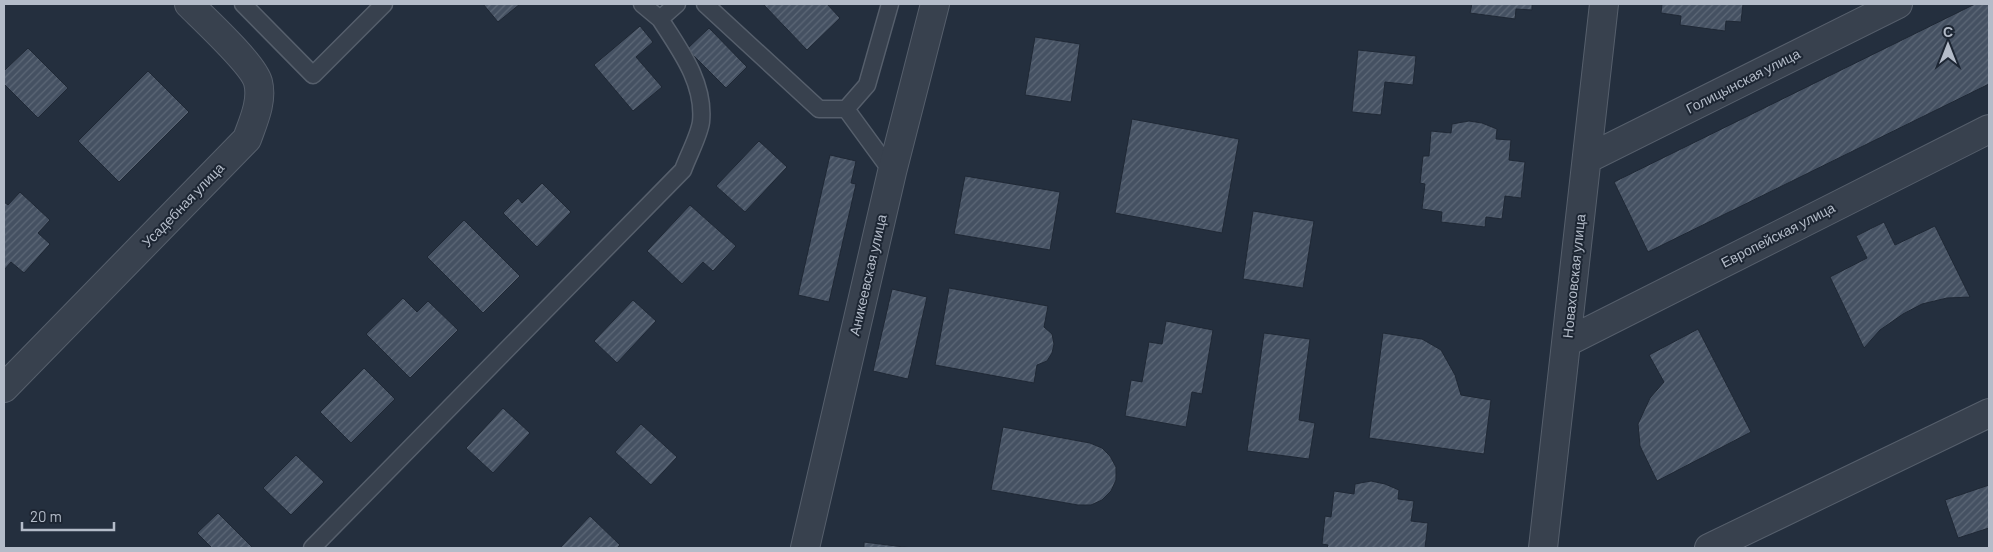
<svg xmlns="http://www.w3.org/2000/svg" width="1993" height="552" font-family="Barlow,sans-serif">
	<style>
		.building { fill: url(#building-hatch); stroke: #1f2835 }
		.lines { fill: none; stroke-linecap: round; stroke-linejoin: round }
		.lane-casing { stroke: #565f6c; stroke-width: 19 }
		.street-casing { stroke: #565f6c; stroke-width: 30 }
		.lane { stroke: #38414e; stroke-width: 16 }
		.street { stroke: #38414e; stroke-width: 28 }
		.labels { text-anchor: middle; stroke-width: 4; stroke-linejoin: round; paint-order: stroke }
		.street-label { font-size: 14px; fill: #b4bcc9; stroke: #1d2633 }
	</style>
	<defs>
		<pattern id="building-hatch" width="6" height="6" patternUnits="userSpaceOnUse" patternTransform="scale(1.25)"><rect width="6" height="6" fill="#455162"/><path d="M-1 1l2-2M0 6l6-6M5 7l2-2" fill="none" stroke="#5d6877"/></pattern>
	</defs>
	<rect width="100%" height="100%" fill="#242f3e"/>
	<!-- building -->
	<path class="building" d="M483,4H520L498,22Z
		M763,4H827L840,18L807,50Z
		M1472,4H1532V10L1516,9L1515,19L1470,13Z
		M1662,4H1743L1741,22L1726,21L1725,31L1680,25L1681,16L1661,13Z
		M1975,4H1989V84L1648,252L1614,182Z
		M640,26L653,42L636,57L662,87L633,111L594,65Z
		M709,28L747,67L726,88L687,49Z
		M1035,37L1080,44L1071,102L1025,95Z
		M28,48L68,88L38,118L4,84V71Z
		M1358,50L1416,56L1413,85L1385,82L1381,115L1352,112Z
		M148,71L189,112L119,182L78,141Z
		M1132,119L1239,139L1222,233L1115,213Z
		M1469,121L1482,123L1497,129L1496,139L1511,140L1509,160L1525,162L1521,198L1505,196L1502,219L1486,217L1485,227L1441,222L1442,212L1422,209L1425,184L1420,183L1423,156H1429L1431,131L1451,133L1452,124Z
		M759,141L787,167L745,212L716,186Z
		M830,155L856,161L851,183L856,184L829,302L798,295Z
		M965,176L1060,192L1050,250L954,234Z
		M542,183L571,212L537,247L503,213L518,198L522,203Z
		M20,192L50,220L38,233L50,244L24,273L11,262L4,270V202L8,205Z
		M690,205L736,246L713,271L703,262L682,284L647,251Z
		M1253,211L1314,221L1303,288L1243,279Z
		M464,220L520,276L483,313L427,257Z
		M1884,222L1895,245L1935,226L1970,297L1947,298L1922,304L1903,314L1880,330L1864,348L1830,277L1867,258L1856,236Z
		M949,288L1048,306L1044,327L1052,334L1054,344L1052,353L1047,361L1037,365L1034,383L935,365Z
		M892,289L927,297L908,379L873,371Z
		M403,298L417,312L428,301L458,330L410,378L366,334Z
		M633,300L656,321L617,363L594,341Z
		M1166,321L1213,330L1202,394L1192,392L1186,427L1125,416L1131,380L1142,382L1149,342L1162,344Z
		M1698,329L1751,432L1657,481L1640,446L1638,424L1650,398L1664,382L1649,355Z
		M1264,333L1310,339L1299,420L1315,423L1309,459L1247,451Z
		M1383,333L1422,339L1441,350L1455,375L1461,395L1491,400L1484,454L1369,438Z
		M364,368L395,399L351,443L320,412Z
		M503,408L530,433L493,473L466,448Z
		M641,424L677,457L651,485L615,452Z
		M1003,427L1090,443L1102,448L1110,456L1116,467V480L1111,491L1102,500L1091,505H1078L991,490Z
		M296,455L324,482L291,515L263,488Z
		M1371,481L1385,484L1399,490L1398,499L1414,501L1411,521L1428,523L1425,548H1327L1328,545L1322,544L1325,516L1331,517L1334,491L1354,494L1355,484Z
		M1989,485V528L1958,538L1945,500Z
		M218,513L253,548H212L197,533Z
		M590,516L620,545L617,548H560Z
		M864,542L912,548H864Z"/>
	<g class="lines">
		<!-- lane casing -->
		<g class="lane-casing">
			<path id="lane" d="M243,4L313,75L384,4
				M642,4L660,19
				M705,4L819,109H846
				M890,4L867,85L846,109L892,172
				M312,548L683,170C688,156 699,136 701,122C705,83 680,50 660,19L677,4"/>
		</g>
		<!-- street casing -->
		<g class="street-casing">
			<path id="street" d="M1587,159L1898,4
				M1567,342L1989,129
				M4,388L247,139C253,122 263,101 258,82C253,64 205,20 189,4
				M805,548L892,172L935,4
				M1543,548L1604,4
				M1709,548L1989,413"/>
		</g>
		<!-- lane -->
		<use href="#lane" class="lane"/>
		<!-- street -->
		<use href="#street" class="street"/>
	</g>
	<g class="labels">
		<!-- street labels -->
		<g class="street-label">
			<text transform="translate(1743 81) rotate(-27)" y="5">Голицынская улица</text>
			<text transform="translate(183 205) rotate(-46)" y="5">Усадебная улица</text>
			<text transform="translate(1778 235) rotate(-27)" y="5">Европейская улица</text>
			<text transform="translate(868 275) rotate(-77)" y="5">Аникеевская улица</text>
			<text transform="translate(1574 276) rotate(-84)" y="5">Новаховская улица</text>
		</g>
	</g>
	<!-- border -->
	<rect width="1993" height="552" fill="none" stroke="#b4bcc9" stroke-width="10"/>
	<!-- north arrow -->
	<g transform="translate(1948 45)" stroke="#1d2633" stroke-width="4" paint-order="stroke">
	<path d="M0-4L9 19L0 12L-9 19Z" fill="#b4bcc9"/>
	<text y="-8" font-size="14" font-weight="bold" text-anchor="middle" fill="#b4bcc9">С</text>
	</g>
	<!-- scale -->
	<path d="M22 522v8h92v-8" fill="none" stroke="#b4bcc9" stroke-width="2.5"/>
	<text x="30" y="522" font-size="15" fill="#b4bcc9" stroke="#1d2633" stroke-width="4" paint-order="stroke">20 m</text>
</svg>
